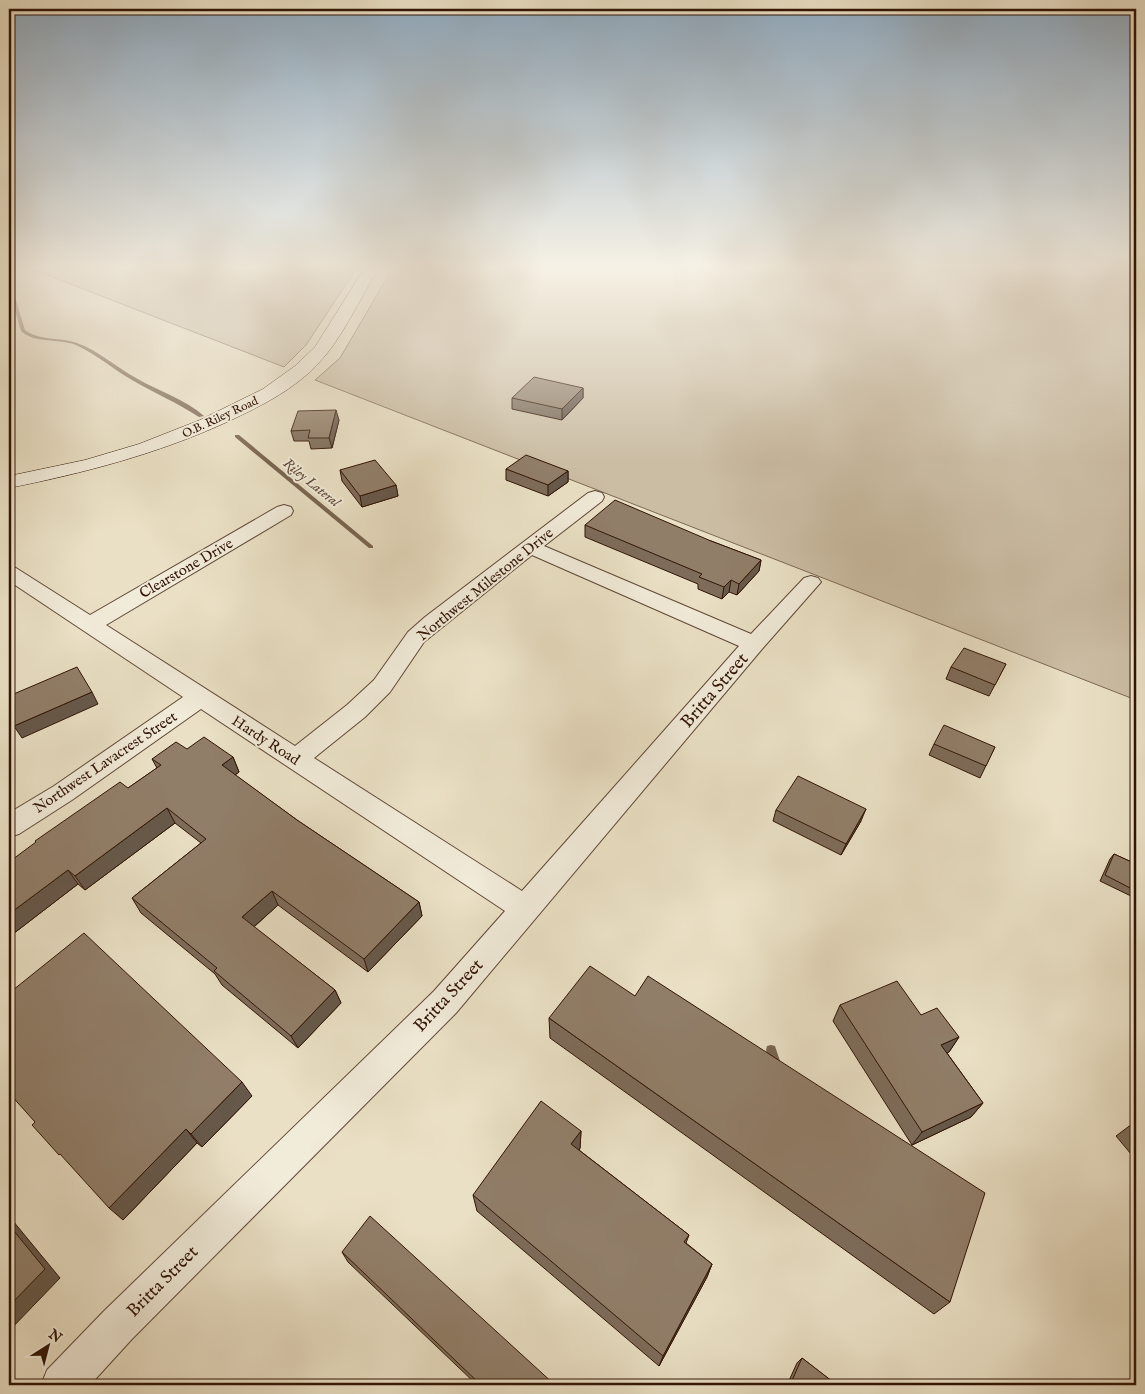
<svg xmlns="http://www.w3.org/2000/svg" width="1145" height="1394" font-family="'IM FELL English',serif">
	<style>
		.green { fill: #cbbda4; stroke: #7e6854 }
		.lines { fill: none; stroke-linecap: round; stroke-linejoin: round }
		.stream { fill: #7a6551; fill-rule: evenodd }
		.street-casing { stroke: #5f4735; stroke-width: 2 }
		.secondary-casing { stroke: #311405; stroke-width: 1 }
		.street { fill: #f1ebd9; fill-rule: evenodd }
		.secondary { fill: #f1ebd9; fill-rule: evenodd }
		.wall { fill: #7d6c5a; stroke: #311405 }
		.shaded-wall { fill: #66584a; stroke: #311405 }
		.building { fill: #917e69; stroke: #311405 }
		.labels { text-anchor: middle; stroke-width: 4; stroke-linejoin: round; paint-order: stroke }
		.far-street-label { font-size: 12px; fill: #311405; stroke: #f1ebd9 }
		.far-water-label { font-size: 14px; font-style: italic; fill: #624a38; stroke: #f1ebd9 }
		.street-label { font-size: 15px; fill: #311405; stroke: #f1ebd9 }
		.near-street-label { font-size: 18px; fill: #311405; stroke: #f1ebd9 }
	</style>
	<rect width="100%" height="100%" fill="#eae0c5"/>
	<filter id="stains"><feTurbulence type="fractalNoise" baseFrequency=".004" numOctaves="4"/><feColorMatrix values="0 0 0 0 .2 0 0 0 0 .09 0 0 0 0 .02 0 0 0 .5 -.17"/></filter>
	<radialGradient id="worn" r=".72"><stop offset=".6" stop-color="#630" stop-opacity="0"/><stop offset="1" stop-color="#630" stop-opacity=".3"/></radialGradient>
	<!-- green -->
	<path class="green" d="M24,266H358L306,345L284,367Z
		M394,266H1136V700L315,380L340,358Z"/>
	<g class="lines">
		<!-- stream -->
		<path class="stream" d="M9,266H12L9,269Z
			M9,283L11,284L25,330C39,341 60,337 77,343C99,351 116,367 136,378C158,391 185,399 204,416L199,417C178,403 154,393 132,380C113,369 96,354 76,345C58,338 35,344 21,331L9,290Z
			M235,435H239L373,546V548H369L235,437Z
			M771,1045L775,1046L781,1064L780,1068L776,1069L772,1068L766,1050L767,1046Z"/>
		<!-- street casing -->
		<g class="street-casing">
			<path id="street" d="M595,491L602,493L604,497L602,501L544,546L751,634L804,578L811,576L818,578L821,582L762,649L456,1013L132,1339L90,1385H41L47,1370L104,1311L434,991L505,911L201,709L72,800L19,834L9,837V813L54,786L183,697L9,581V566L16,568L90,615L277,507L284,505L291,507L293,511L291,515L106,625L295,746L347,705L374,680L408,632L425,617L588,493ZM532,555L739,646L522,891L314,758L365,717L390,692L424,642Z"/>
		</g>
		<!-- secondary casing -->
		<g class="secondary-casing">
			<path id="secondary" d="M366,266H381C359,298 344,337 317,365C292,391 259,407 227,422C157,454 84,473 9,488V476L85,460L139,444L200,420L263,389L295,366L315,347Z"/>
		</g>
		<!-- street -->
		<use href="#street" class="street"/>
		<!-- secondary -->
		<use href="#secondary" class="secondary"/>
	</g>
	<!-- wall -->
	<path class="wall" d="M583,388V398L562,420L512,409V398Z
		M339,420L332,448L311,449L309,441H294L291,431Z
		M506,469L568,471V482L548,496L506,480Z
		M340,470L396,485L398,496L362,507L342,481Z
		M585,525L711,541L761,560L759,571L737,595L729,592L722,599L698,589V584L585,537Z
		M1006,664L989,696L946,679L951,667Z
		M934,744L995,747L980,778L929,755Z
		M187,749L233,757L239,772L235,775L297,820L419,902L422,916L368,972L278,905L254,927L335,990L341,1003L298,1048L222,985L215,974L141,913L132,898L201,843L175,823L85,890L78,884L9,937L128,788L157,768L152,759Z
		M776,810L861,821L841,855L773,821Z
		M1114,854L1136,864V897L1135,898L1100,881L1110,859Z
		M13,990L252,1096L202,1147L197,1143L123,1220L35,1122Z
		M840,1005L921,1015L959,1037L949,1052L947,1053L983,1103L971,1117L912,1145L833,1021Z
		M549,1018L950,1302L934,1314L550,1038Z
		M1136,1121V1160L1116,1136Z
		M581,1131L580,1148L579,1150L689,1235L686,1243L712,1264L707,1277L659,1366L477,1211L473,1195Z
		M342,1252L555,1385H477L348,1262Z
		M802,1358L837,1385H787L797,1363Z"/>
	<!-- shaded-wall -->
	<path class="shaded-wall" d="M583,388V398L562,420V409Z
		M336,410L339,420L332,448L329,438Z
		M568,471V482L548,496V485Z
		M396,485L398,496L362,507L360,496Z
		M761,560L759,571L737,595L739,584Z
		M731,580L729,592L722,599L724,587Z
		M92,692L98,704L22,738L14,726Z
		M233,757L239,772L228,780L222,765Z
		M167,808L175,823L85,890L75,876Z
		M866,809L861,821L841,855L846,844Z
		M68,870L78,884L9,937V914Z
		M272,891L278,905L249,931L242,917Z
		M419,902L422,916L368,972L364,959Z
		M335,990L341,1003L298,1048L291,1036Z
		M959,1037L949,1052L931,1060L941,1045Z
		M242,1082L252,1096L202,1147L191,1134Z
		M983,1103L971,1117L912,1145L922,1132Z
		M186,1129L197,1143L123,1220L109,1208Z
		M581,1131L580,1148L572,1161L571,1144Z
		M9,1214L14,1220L13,1221L60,1278L9,1331Z
		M712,1264L707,1277L659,1366L663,1356Z"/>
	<!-- building -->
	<path class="building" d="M534,377L583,388L562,409L512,398Z
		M336,410L329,438H308L310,430L291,431L298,411Z
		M526,455L568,471L548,485L506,469Z
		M375,460L396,485L360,496L340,470Z
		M615,500L711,541L761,560L739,584L731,580L724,587L699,577L702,574L585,525Z
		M964,648L1006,664L995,685L951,667Z
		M77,667L92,692L14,726L9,715V696Z
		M944,725L995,747L986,766L934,744Z
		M204,737L233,757L222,765L297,820L419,902L364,959L272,891L242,917L335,990L291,1036L214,971L217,968L132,898L206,839L167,808L75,876L68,870L9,914V862L36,842L35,841L120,782L128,788L161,765L152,759L176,742L187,749Z
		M798,776L866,809L846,844L776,810Z
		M1114,854L1136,864V891L1105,875Z
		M84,933L242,1082L191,1134L186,1129L109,1208L60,1154L59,1155L32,1125L35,1122L9,1093V986L13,990Z
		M590,966L635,996L648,976L985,1193L950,1302L549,1018Z
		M897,981L921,1015L937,1008L959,1037L941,1045L983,1103L922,1132L840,1005Z
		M541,1101L581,1131L571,1144L689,1235L684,1242L712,1264L663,1356L473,1195Z
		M1136,1121V1128L1132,1123Z
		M370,1216L555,1385H481L342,1252Z
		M9,1225L45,1269L9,1306Z
		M802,1358L837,1385H790Z"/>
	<!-- sky -->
	<linearGradient id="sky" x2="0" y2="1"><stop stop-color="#8faac0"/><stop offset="0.58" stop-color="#f6f1e5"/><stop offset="1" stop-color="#f6f1e5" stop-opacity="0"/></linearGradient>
	<rect width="1145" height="461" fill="url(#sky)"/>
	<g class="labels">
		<!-- far-street labels -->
		<g class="far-street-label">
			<text transform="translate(220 417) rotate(-25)" y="4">O.B. Riley Road</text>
		</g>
		<!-- far-water labels -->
		<g class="far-water-label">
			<text transform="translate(312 482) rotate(39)" y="5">Riley Lateral</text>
		</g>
		<!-- street labels -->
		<g class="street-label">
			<text transform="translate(186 568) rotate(-30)" y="5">Clearstone Drive</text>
			<text transform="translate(485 584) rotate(-39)" y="5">Northwest Milestone Drive</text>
			<text transform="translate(266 740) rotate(33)" y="5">Hardy Road</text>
			<text transform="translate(105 762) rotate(-34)" y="5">Northwest Lavacrest Street</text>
		</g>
		<!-- near-street labels -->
		<g class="near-street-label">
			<text transform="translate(714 690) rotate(-49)" y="6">Britta Street</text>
			<text transform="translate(448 995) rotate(-47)" y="6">Britta Street</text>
			<text transform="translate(162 1281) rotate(-45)" y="6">Britta Street</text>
		</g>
	</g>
	<!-- margin -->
	<rect width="1145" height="1394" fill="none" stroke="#eae0c5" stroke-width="30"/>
	<rect x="10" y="10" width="1125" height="1374" fill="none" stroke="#311405" stroke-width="2.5"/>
	<rect x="15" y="15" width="1115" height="1364" fill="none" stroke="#311405"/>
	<!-- north arrow -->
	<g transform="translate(48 1346) rotate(36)" stroke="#f1ebd9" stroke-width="4" paint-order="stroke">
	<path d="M0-4L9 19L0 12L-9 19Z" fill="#311405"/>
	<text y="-8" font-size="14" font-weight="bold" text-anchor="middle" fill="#311405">N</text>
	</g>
	<rect width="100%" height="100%" filter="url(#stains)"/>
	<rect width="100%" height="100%" fill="url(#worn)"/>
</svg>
